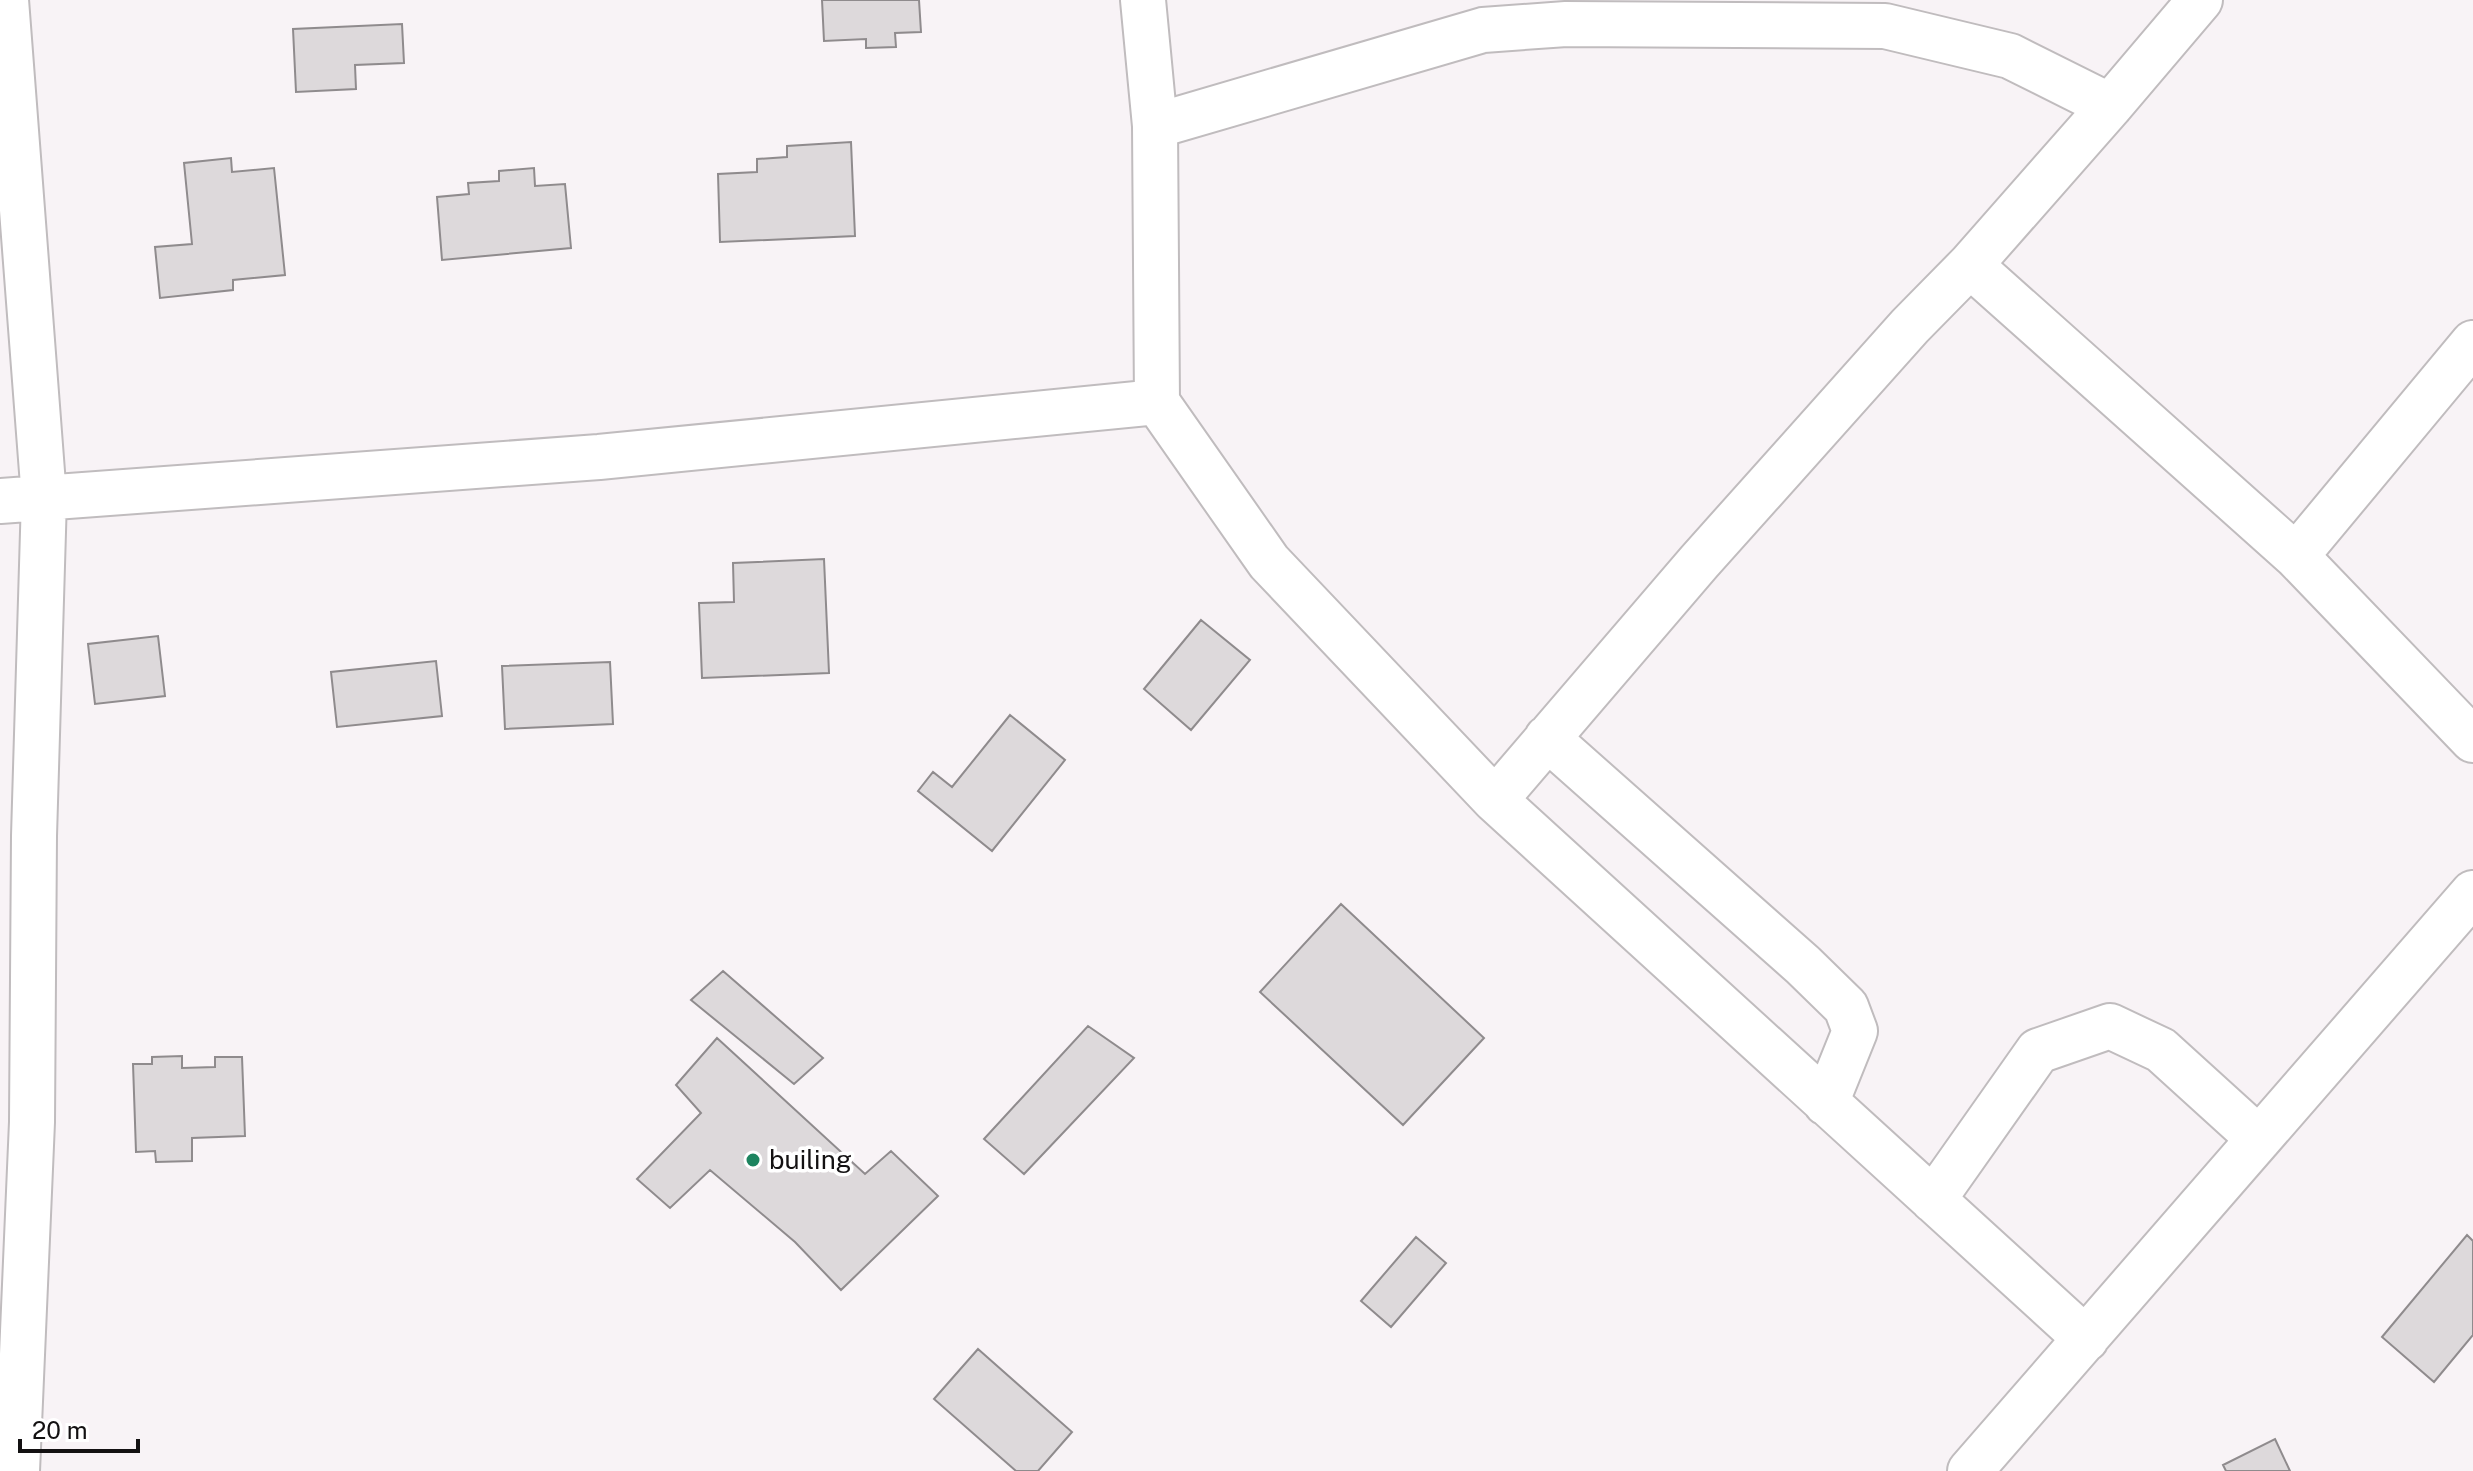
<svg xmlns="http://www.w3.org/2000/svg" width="2473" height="1471" font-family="'Public Sans',sans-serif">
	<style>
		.building { fill: #ddd9db; stroke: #8f8b8d; stroke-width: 2 }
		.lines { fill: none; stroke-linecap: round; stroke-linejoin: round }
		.minor-casing { stroke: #c0bcbe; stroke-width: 48 }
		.minor { stroke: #fff; stroke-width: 44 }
		.poi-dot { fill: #1d845f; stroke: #fff; stroke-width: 3 }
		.labels { text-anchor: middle; stroke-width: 7; stroke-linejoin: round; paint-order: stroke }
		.poi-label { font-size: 26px; fill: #131112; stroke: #fff; text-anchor: start }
	</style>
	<rect width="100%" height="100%" fill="#f8f3f6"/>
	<!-- building -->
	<path class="building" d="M822,0H919L921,32L895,33L896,47L866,48V39L824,41Z
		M402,24L404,63L355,65L356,89L296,92L293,29Z
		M851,142L855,236L720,242L718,174L757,172V159L787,157V146Z
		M231,158L232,172L274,168L285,275L233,280V290L160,298L155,247L192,244L184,163Z
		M534,168L535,186L565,184L571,248L442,260L437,197L469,194L468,183L499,181V171Z
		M824,559L829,673L702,678L699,603L734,602L733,563Z
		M1201,620L1250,660L1191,730L1144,689Z
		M158,636L165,696L95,704L88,644Z
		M436,661L442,716L337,727L331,672Z
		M610,662L613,724L505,729L502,666Z
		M1010,715L1065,760L992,851L918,791L933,772L952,787Z
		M1341,904L1484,1038L1403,1125L1260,992Z
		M723,971L823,1058L794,1084L691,1000Z
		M1088,1026L1134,1058L1024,1174L984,1139Z
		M717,1038L865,1174L891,1151L938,1196L841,1290L795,1242L710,1170L670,1208L637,1179L701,1113L676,1085Z
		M182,1056V1068L215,1067V1057H242L245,1136L192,1138V1161L156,1162L155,1151L136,1152L133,1064H152V1057Z
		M2467,1235L2473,1241V1335L2434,1382L2382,1337Z
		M1416,1237L1446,1263L1391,1327L1361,1301Z
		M978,1349L1072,1432L1038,1471H1016L934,1399Z
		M2275,1439L2290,1471H2226L2223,1465Z"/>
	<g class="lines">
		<!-- minor casing -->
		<g class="minor-casing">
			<path id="minor" d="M6,0L44,498L34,836L32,1122L17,1471
				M1143,0L1155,126L1157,402
				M1155,126L1483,30L1566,24L1885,26L2010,56L2110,106
				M1970,265L2296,556L2473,740
				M0,501L599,457L1157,402L1269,562L1495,800L2086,1339
				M2296,556L2473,343
				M1547,738L1803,965L1846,1007L1855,1031L1826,1103
				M1495,800L1699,562L1910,326L1970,265L2110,106L2200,0
				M1933,1200L2038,1051L2110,1026L2161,1050L2259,1139
				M1970,1471L2473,893"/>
		</g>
		<!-- minor -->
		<use href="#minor" class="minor"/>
	</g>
	<!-- markers -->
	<circle class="poi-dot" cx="753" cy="1160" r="8"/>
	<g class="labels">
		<!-- poi labels -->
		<g class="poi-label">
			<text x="769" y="1169">builing</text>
		</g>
	</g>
	<!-- scale -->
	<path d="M20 1439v12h118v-12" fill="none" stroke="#131112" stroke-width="4"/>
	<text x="32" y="1439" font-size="24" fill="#131112" stroke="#ffffff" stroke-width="6" paint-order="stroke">20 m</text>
</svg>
